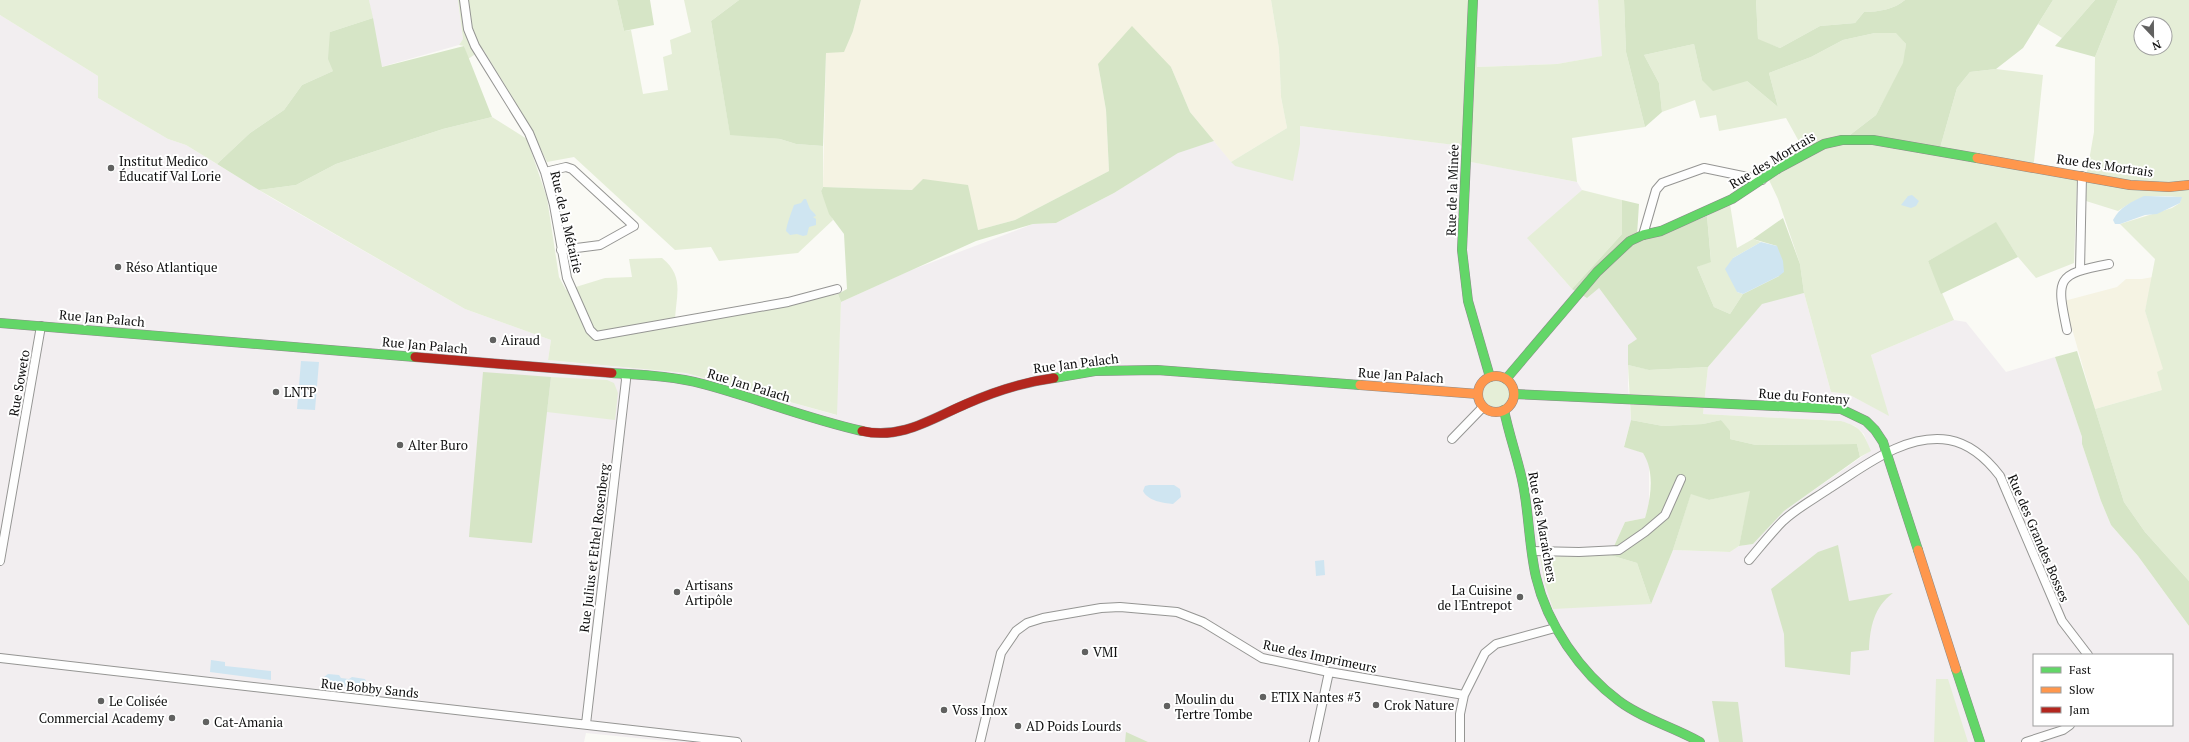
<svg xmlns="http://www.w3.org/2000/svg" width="2189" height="742" font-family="'PT Serif',serif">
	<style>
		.industrial { fill: #f2eef0; fill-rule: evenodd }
		.farmland { fill: #f5f3e3 }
		.green { fill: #e5eed7; fill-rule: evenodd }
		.forest { fill: #d6e5c6 }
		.water { fill: #cfe5f1 }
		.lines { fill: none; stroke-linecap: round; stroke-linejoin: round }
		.street-casing { stroke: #959593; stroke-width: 10 }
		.fast-casing { stroke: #8b8b89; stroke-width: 10 }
		.slow-casing { stroke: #8b8b89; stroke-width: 10 }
		.jam-casing { stroke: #8b8b89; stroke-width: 10 }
		.street { stroke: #fefefe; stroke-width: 8 }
		.fast { stroke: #63d668; stroke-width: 9 }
		.slow { stroke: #ff974d; stroke-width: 9 }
		.jam { stroke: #b3261e; stroke-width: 9 }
		.poi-dot { fill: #616160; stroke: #fff; stroke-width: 1.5 }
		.labels { text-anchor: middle; stroke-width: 4; stroke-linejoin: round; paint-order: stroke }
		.street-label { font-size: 13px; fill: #0f0f0f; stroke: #fff }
		.poi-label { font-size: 13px; fill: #0f0f0f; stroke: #fff; text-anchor: start }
	</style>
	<rect width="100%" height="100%" fill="#fafaf5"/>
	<!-- industrial -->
	<path class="industrial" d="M369,0H458L463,39L459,45L381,67Z
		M1477,0H1598L1603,56L1557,64L1477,67Z
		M0,15L98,76V98L168,139L186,145L270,197L465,309L551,340L548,360L686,373L836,415L841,302L909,271L1033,224L1056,223L1114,193L1178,152L1214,141L1235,166L1300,144V126L1472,147V162L1577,182L1582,190L1528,239L1572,289L1599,288L1638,339L1628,345V386L1631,420L1624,446L1643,453L1649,462V503L1645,518L1625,522L1610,555L1540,557L1651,604L1673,550L1730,552L1739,546L1753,544L1784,511L1870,451L1864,434L1855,426L1841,421L1703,414L1708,367L1762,303L1804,293L1831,392L1848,394L1888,415L1871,355L1954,320L1966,322L2006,372L2055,357L2082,437V444L2101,501L2111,525L2138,556L2189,626V742H676L586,733L584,742H0ZM2034,655H2172V725H2034Z"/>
	<!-- farmland -->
	<path class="farmland" d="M861,0H1271L1279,49L1281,97L1287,128L1231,162L1190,112L1171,67L1098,64L1106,110L1109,171L1015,220L978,230L913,190L823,187L826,53L853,31Z
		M2153,277L2145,311L2164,369L2162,390L2095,409L2064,301L2117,287L2126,279H2142Z"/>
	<!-- green -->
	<path class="green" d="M0,0H369L373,18L330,32L333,71L302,85L284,110L250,133L217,164L186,145L168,139L98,98V76L0,15Z
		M458,0H617L624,31L631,30L643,94L668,90L663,57L672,54L670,40L691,32L684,0H739L711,21L730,134L780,139L796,144L823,146V187L821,191L833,220L798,253L719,261L711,247L675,250L574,157L547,162L529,125L483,49L468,59L464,46L459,45L463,39Z
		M1271,0H1477V67L1557,64L1602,56L1598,0H1624L1626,52L1645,127L1572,138L1577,182L1471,162V147L1300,126V144L1293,181L1235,166L1231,162L1287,128L1281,97L1279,49Z
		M1756,0H1905C1895,9 1878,12 1864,12L1855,23L1820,26L1780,48L1758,40Z
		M2053,0H2095L2062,38L2038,24Z
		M2118,0H2189V581L2145,532L2124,502L2095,409L2162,390L2157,372L2163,369L2145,311L2155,259L2120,224L2172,208L2180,203L2181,197C2153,195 2142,194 2118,211L2086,201L2087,172L2094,132L2095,57ZM2141,24H2165V48H2141Z
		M1875,33H1897L1906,44L1904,63L1876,115L1850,135L1940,148L1957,88L1970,72L1996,69L2043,75L2033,171L2077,178L2074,263L2036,278L2018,257L1996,223L1928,261L1954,320L1871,355L1889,416L1848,394L1831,392L1804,293L1800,264L1778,199L1769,180L1807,156L1786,118L1719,131L1716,115L1700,118L1695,100L1662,112L1659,83L1644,55L1694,44L1702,80L1747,81L1778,107L1769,73L1811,57L1843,40Z
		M492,117L527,139L547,198L559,277L566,290L605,278L632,277L629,259L662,258C687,278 674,299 675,327L838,294L841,302L837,415L686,373L548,360L551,340L465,309L259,190L296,185L336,164L443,129Z
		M1582,190L1622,200V234L1572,289L1527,238Z
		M1730,204L1737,248L1753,239L1761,242L1733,258L1737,292L1743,294L1730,314L1714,307L1697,267L1711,261L1707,216Z
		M1628,365L1650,370L1708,367L1703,414L1841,421C1861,427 1863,432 1871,451L1860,457L1857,444L1756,445L1730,439L1721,420L1703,424L1663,426L1631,420Z
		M551,377L607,380L614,383L618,393L615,420L547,412Z
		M1483 394a13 13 0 1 1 26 0a13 13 0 1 1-26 0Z
		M1751,490L1739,546L1730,552L1673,550L1691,493L1709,500Z
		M1610,555L1637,563L1651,604L1553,609L1545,584L1540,557Z
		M1936,679H1948L1968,742H1934Z"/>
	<!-- forest -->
	<path class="forest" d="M617,0H650L654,25L624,31Z
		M739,0H861L853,31L844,52L826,53L823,146L796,144L780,139L730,135L711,21Z
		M1624,0H1756L1758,39L1780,48L1820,26L1855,23L1864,12C1878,12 1895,9 1905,0H2053L2023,48L1996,69L1970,72L1957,88L1940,148L1850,135L1876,115L1903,63L1906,44L1896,33H1875L1843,40L1811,57L1769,73L1778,107L1747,81L1713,91L1702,80L1694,44L1644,55L1659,83L1662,112L1645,127L1626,52Z
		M2095,0H2118L2095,57L2055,46Z
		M373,18L382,67L464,46L492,117L443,129L336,164L296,185L259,190L217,164L250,133L284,110L302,85L333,71L328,59L330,32Z
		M1132,26L1171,67L1190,112L1214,141L1178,153L1114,193L1056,223L1033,224L976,241L841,302L838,294L847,289L844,234L829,214L821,191L823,187L912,190L923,179L968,185L978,230L1015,220L1109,171L1106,110L1098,64Z
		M1622,200L1639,204L1637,235L1653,238L1707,216L1711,262L1697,267L1714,307L1730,314L1743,294L1779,276L1777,246L1753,239L1783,218L1800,264L1804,293L1762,304L1708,367L1649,370L1628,365V345L1637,339L1599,288L1587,298L1572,289L1622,234Z
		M1996,222L2018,257L1941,294L1928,261Z
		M2077,351L2124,502L2145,532L2189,581V626L2138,556L2111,525L2101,501L2082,444V437L2055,357Z
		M483,372L551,377L532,543L469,537Z
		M1631,420L1663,426L1703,424L1721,420L1730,431V439L1756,445L1857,444L1860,457L1784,511L1753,544L1739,546L1750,491L1709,500L1691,494L1673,550L1651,604L1637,563L1610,555L1625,522L1645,518C1651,497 1655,472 1643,453L1624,447Z
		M1838,545L1849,601L1893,593C1874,607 1870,627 1869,650L1851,652L1850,675L1785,667L1784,634L1771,589L1818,552Z
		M1712,701L1738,702L1743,742H1719Z
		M1126,732L1148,742H1125Z"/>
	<!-- water -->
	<path class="water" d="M1912,195L1919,201L1916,206L1911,208L1901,205L1908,196Z
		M2144,196L2182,197L2180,203L2157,214L2145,215L2120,224H2115L2113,220C2120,207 2131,202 2144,196Z
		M804,199H806L810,209L815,214L816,216L813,217L816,219V225L809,227L807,235L803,236L797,234L790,235L786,231C787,224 791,213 794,205L801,203Z
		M1761,242L1777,246L1783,261L1784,272L1779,276L1743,294L1737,292L1725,269L1733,258Z
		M301,361L319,362L315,410L297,409Z
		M1149,485H1174L1180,489L1181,497L1173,504C1163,503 1148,501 1143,491L1145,486Z
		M1324,560L1325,575L1316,576L1315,561Z
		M211,660L225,662V666L271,671V680L210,672Z
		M328,674L339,675L341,678L349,679L352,677L365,679L366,681L364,689L324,684V677Z"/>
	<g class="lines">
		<!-- street casing -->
		<g class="street-casing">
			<path id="street" d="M464,0L468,29L475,46L529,133L545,172L554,205L567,278L590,330L596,336L788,302L837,289
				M545,172L566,167L572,169L634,226L600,245L561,250
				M1643,235L1656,190L1662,183L1704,168L1762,180
				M2080,270L2082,176
				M2067,330C2056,278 2056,274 2109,264
				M1452,439L1483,407
				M1532,551L1579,552L1619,550L1645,532L1665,515L1681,479
				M1749,560C1760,547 1771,533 1783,521C1797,508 1814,499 1830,488C1865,466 1905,433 1949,440C1971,444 1987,459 2000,476L2062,621L2088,655
				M0,561L41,326
				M0,658L737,742
				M586,724L626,380L625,374
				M980,742L1001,653L1016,631L1027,623L1043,618L1101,608L1120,607L1177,612L1203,622L1262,658L1329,672L1464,695
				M1314,742L1329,672
				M1460,742V714L1464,695L1485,653L1496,644L1555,628
				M2026,742L2063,730L2070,725"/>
		</g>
		<!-- fast casing -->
		<g class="fast-casing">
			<path id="fast" d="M1473,0L1462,250L1468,301L1490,377
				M0,323L415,357
				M612,373C642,375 673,376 703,384C756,398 808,419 862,431
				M1054,378L1095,371L1157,370L1360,385
				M1506,379L1597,272L1630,241L1643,235L1661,231L1732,199L1779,168L1824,144L1842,140H1873L1977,158
				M1514,394L1841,409L1866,421L1875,430L1883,442L1918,550
				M1504,410C1509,435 1518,459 1523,484C1529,514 1529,546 1536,577C1547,624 1580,672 1619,701C1643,719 1674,727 1700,742
				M1956,669L1980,742"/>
		</g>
		<!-- slow casing -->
		<g class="slow-casing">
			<path id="slow" d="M1977,158L2130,185L2169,187L2189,185
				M1478 394a18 18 0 1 1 36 0a18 18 0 1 1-36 0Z
				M1360,385L1478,394
				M1918,550L1956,669"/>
		</g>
		<!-- jam casing -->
		<g class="jam-casing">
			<path id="jam" d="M415,357L612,373
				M862,431C901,440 931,419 966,404C993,392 1024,382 1054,378"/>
		</g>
		<!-- street -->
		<use href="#street" class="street"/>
		<!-- fast -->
		<use href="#fast" class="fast"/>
		<!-- slow -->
		<use href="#slow" class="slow"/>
		<!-- jam -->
		<use href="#jam" class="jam"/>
	</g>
	<!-- markers -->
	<g class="poi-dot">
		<circle cx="111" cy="168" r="4"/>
		<circle cx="118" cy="267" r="4"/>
		<circle cx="493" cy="340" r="4"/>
		<circle cx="276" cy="392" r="4"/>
		<circle cx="400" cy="445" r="4"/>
		<circle cx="677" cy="592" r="4"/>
		<circle cx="1520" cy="597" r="4"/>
		<circle cx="1085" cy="652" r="4"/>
		<circle cx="1263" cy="697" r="4"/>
		<circle cx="101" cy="701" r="4"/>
		<circle cx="1376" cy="705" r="4"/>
		<circle cx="1167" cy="706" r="4"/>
		<circle cx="944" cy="710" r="4"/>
		<circle cx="172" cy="718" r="4"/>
		<circle cx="206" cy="722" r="4"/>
		<circle cx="1018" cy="726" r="4"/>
	</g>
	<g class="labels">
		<!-- street labels -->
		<g class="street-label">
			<text transform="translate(1772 160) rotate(-31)" y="5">Rue des Mortrais</text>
			<text transform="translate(2105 165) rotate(8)" y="5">Rue des Mortrais</text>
			<text transform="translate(1452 190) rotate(-88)" y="5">Rue de la Minée</text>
			<text transform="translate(567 222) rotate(77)" y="5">Rue de la Métairie</text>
			<text transform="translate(102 318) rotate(5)" y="5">Rue Jan Palach</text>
			<text transform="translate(425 345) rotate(5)" y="5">Rue Jan Palach</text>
			<text transform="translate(1076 363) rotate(-7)" y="5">Rue Jan Palach</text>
			<text transform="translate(1401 375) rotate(4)" y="5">Rue Jan Palach</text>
			<text transform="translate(19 383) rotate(-80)" y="5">Rue Soweto</text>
			<text transform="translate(749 385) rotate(17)" y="5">Rue Jan Palach</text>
			<text transform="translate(1804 396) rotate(4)" y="5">Rue du Fonteny</text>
			<text transform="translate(1543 527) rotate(80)" y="5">Rue des Maraîchers</text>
			<text transform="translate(2039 538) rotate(67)" y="5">Rue des Grandes Bosses</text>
			<text transform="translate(594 548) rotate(-83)" y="5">Rue Julius et Ethel Rosenberg</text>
			<text transform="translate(1320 656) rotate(12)" y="5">Rue des Imprimeurs</text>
			<text transform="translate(370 688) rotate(6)" y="5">Rue Bobby Sands</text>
		</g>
		<!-- poi labels -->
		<g class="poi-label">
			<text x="119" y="166">Institut Medico<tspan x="119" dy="15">Éducatif Val Lorie</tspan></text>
			<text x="126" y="272">Réso Atlantique</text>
			<text x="501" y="345">Airaud</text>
			<text x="284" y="397">LNTP</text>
			<text x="408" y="450">Alter Buro</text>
			<text x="685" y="590">Artisans<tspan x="685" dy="15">Artipôle</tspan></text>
			<text x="1512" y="595" text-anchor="end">La Cuisine<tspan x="1512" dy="15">de l'Entrepot</tspan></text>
			<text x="1093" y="657">VMI</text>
			<text x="1271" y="702">ETIX Nantes #3</text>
			<text x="1175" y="704">Moulin du<tspan x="1175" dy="15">Tertre Tombe</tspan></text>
			<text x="109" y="706">Le Colisée</text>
			<text x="1384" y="710">Crok Nature</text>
			<text x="952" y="715">Voss Inox</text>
			<text x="164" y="723" text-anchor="end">Commercial Academy</text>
			<text x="214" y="727">Cat-Amania</text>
			<text x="1026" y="731">AD Poids Lourds</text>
		</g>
	</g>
	<!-- legend -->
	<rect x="2033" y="654" width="140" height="72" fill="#ffffff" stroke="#9f9f9f"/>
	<rect x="2041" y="667" width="20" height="6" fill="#63d668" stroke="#9f9f9f"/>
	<text x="2069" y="674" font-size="12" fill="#0f0f0f">Fast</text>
	<rect x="2041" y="687" width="20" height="6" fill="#ff974d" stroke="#9f9f9f"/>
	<text x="2069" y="694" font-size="12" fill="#0f0f0f">Slow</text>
	<rect x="2041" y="707" width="20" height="6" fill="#b3261e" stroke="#9f9f9f"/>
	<text x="2069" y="714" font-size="12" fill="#0f0f0f">Jam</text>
	<!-- north arrow -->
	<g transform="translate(2153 36) rotate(158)"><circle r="19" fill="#ffffff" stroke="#9f9f9f"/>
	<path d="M0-3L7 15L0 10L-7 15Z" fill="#616160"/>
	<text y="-6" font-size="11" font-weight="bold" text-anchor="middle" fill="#0f0f0f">N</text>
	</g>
</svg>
